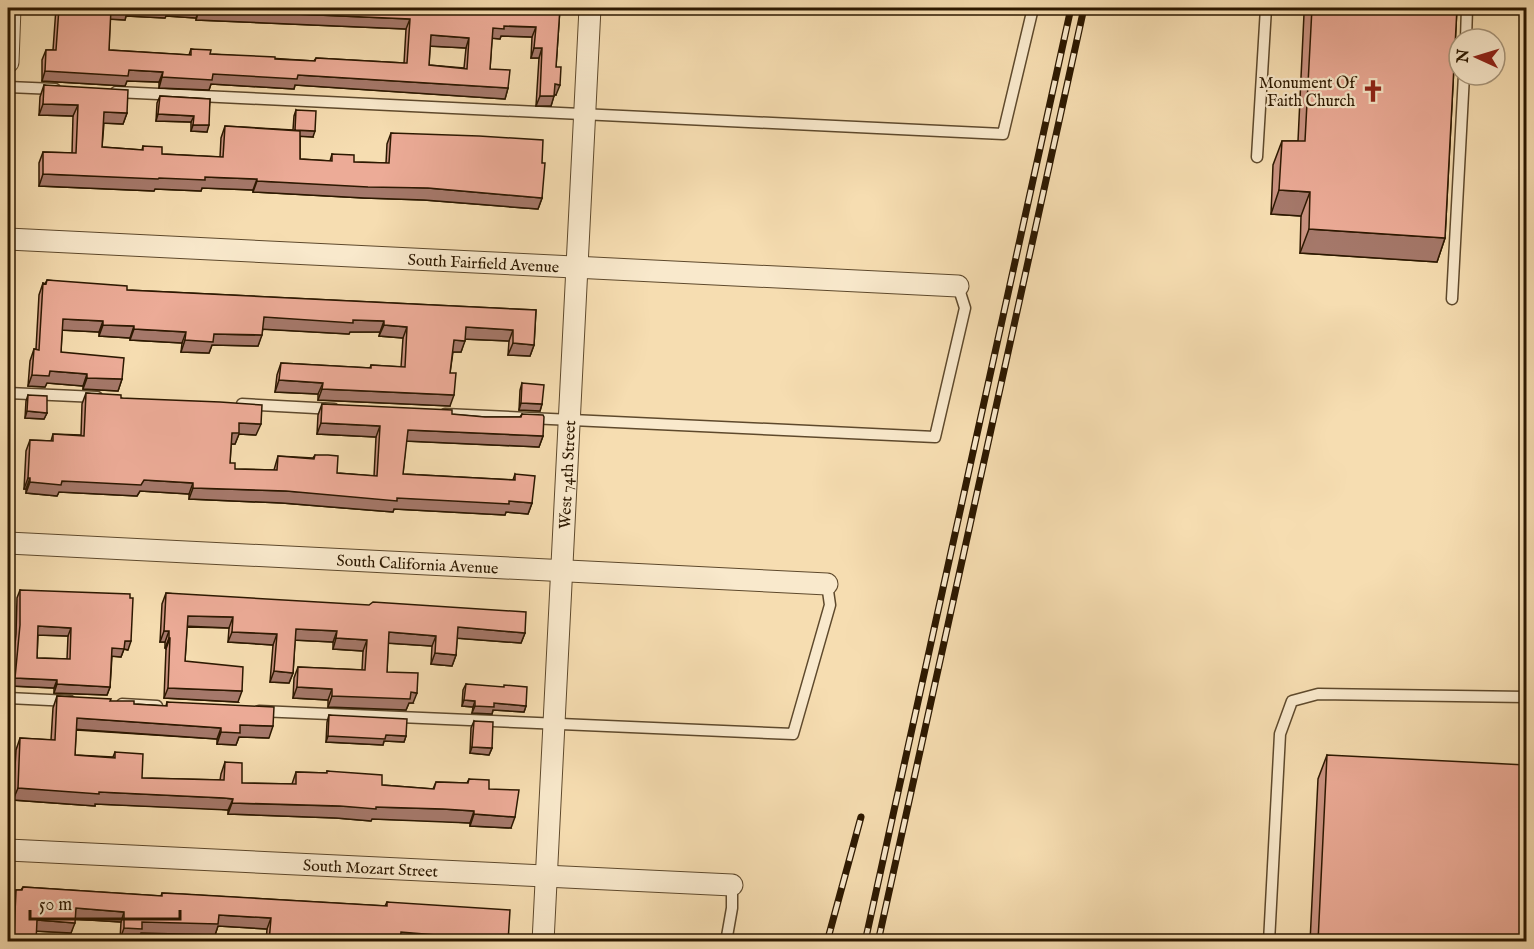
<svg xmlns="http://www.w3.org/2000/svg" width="1534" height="949" font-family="'IM FELL English',serif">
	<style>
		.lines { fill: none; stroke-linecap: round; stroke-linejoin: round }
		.lane-casing { stroke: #5e492c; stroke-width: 13 }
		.street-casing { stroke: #5e492c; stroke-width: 23 }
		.lane { stroke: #f9e9cc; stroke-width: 10 }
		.street { stroke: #f9e9cc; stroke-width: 21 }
		.rail-casing { stroke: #2c1800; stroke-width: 7 }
		.rail { stroke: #f9e9cc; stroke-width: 4.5; stroke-dasharray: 14; stroke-linecap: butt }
		.wall { fill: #cb9382; stroke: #2c1800; stroke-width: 1.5; fill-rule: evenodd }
		.shaded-wall { fill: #a5786a; stroke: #2c1800; stroke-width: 1.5 }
		.building { fill: #ecab97; stroke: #2c1800; stroke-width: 1.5; fill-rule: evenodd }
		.labels { text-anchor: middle; stroke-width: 4.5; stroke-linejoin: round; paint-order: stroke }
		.poi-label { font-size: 16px; fill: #2c1800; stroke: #f9e9cc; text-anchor: end }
		.street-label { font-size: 16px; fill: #2c1800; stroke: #f9e9cc }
	</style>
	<rect width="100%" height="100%" fill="#f6ddb1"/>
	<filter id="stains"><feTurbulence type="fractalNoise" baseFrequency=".00333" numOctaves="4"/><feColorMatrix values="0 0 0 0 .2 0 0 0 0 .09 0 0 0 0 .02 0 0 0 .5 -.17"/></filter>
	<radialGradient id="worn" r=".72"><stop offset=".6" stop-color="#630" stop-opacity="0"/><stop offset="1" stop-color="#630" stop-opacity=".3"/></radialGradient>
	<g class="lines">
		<!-- lane casing -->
		<g class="lane-casing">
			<path id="lane" d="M1466,39L1467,8
				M8,87L55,89
				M116,92L1003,134L1033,8
				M1257,157L1266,8
				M1452,299L1464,75
				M8,393L97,397
				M242,404L334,409
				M445,414L935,437L965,308L958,286
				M8,698L70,701
				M122,704L157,706
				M259,711L793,734L830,605L827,584
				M726,942L732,908V885
				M1269,942L1280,734L1292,701L1318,694L1526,697"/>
		</g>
		<!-- street casing -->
		<g class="street-casing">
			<g id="street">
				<path d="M8,62L10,8"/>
				<path id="s1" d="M8,239L958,286"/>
				<path id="s2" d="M8,543L827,584"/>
				<path id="s3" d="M8,850L732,885"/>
				<path id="s4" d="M543,942L590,8"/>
			</g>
		</g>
		<!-- lane -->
		<use href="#lane" class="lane"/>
		<!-- street -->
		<use href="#street" class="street"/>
		<!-- rail casing -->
		<g class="rail-casing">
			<path id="rail" d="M827,942L861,817
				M865,942L1071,8
				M878,942L1084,8"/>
		</g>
		<!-- rail -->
		<use href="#rail" class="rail"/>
	</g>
	<!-- wall -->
	<path class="wall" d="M56,8H560L556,67V95H554L551,106H536L539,58H531L532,37L501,36L500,39L492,38L490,69L508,88L505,99L295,85L294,89L211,84L209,90L159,88V82L127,81L125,86L42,81V60L46,50H53ZM126,16L165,18L166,16L196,18V20L406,29L404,63L316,58L314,61L210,54L191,49L189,55L109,50L110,19L125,20ZM430,46L466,48L464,68L429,65Z
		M1306,8H1457L1445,238L1437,262L1300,253L1301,216L1271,214L1273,165L1282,141H1298L1304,14Z
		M44,85L127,113L123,124L104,123L102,147L142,150L143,146L162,154L220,157L221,138L225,126L293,130L294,116L296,110L313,137L300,136V159L330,161L332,154L354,162L386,163L387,144L391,133L542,163V198L538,209L424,200L364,198L253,192V190L202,188L201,191L155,189L154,191L39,186V163L43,152L72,153L73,116L39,115L40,97Z
		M160,96L210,99L207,132L191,131V122L156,121L157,103Z
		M47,280L127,290L536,310L534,345L530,356L508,355L509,341L465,339L461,352H453L450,373V406L318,400V394L275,392L277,375L281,363L370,368L371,365L401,367L403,338L379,336L380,332H350L349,334L263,329L258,346L212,345L209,353L181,352L182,343L130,340V338L99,336V332L62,330L61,352L122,379L118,391L83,389V386L47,383L45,387L28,386L30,361L34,349H36L39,295L43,283L45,284Z
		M522,383L542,404L540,411L519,410L520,390Z
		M86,393L121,398L256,435L239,434L235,444H231L230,463L235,469L274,470L278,456L313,458L315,455L337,473L374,476L376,437L317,434L318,415L322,404L485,417H520L522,414L543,436L539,447L406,441L403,474L513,480L515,474L532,503L528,514L506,512L505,515L394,509L393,512L282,503L189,499V494L140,491L137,496L59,492L57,496L26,493V489H24L26,451L30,440L51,441L53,434L81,435L82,404Z
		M28,395L47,413L44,419L25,418L26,401Z
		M20,590L128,650L124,649L121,657L112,656L110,687L107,695L54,693V688L11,686L16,634L17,598ZM38,635L68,636L67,659L37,658Z
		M166,593L525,633L521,643L457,638L456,655L452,666L431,664L432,646L388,643L387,672L413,703H409L406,710L328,707V700L293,698L294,678L298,667L362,670L363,651L333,649V642L295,640L293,673L289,683L270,682L273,645L228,642L229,628L187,627L185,661L238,702L164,698L166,649L165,648V642H160L162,604Z
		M466,684L526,706L524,712L493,710L492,714L472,713L473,707L462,706L463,690Z
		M57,696L134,704L166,706L167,702L269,738L239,737L236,745L217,744V739L76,730L75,755L113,757L115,752L142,778L220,780L221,774L225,762L242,783L292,784L296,772L327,773V771L382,785L433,789L436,782L467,783L469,779L489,789L511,828L470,826V823L439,821L372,819L371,821L336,818L228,814V810L219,809L95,804V806L13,800L16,750L20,738L51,740L53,708Z
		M329,715L406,736L404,742L384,741L383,745L326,742L327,722Z
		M474,721L492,748L489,755L470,753L471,728Z
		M1327,755L1527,942H1310L1318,779Z
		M23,887L161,896L162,893L385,906L387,902L508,942H266L267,929L218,926L215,935L141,933L138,940L120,939L121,922L75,919L71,933L36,931V942H10L13,900L16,890H21Z"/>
	<!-- shaded-wall -->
	<path class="shaded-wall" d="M128,8H200L196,18L166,16L165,18L126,16L125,20L107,19L111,9Z
		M199,10L410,19L406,29L196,20Z
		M504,26L536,27L532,37L501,36L500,39L489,38L493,28Z
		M431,35L469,38L466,48L427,46Z
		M534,48H542L539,58H531Z
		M129,70L163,72L159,82L127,81L125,86L42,81L45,71Z
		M213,74L298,75L508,88L505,99L295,85L294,89L211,84L209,90L159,88L162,77Z
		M555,84L560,85L556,95L551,94Z
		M540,96H554L551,106H536Z
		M43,104L78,105L73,116L39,115Z
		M104,112L127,113L123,124L100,123Z
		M158,114L194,116L191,122L156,121Z
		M193,125H209L207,132L191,131Z
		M295,130L315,131L313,137L293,136Z
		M43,174L159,178L205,177L257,179L253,190L202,188L201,191L155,189L154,191L39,186Z
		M257,181L428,188L542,198L538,209L424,200L364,198L253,192Z
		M1279,190L1310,192L1301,216L1271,214Z
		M1309,229L1445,238L1437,262L1300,253Z
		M264,317L384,321L380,332H350L349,334L259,329Z
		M63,319L103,321L99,332L59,330Z
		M103,325L134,326L130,338L99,336Z
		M384,325L407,327L403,338L379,336Z
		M466,327L513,330L509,341L462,339Z
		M134,329L186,332L182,343L130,340Z
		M214,334L262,335L258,346L212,345L209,353L181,352L185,340Z
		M454,340L465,341L461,352H450Z
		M513,343L534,345L530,356L508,355Z
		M50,371L87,374L83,386L47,383L45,387L28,386L32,375Z
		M87,378L122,379L118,391L83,389Z
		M279,380L323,383L318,394L275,392Z
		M322,389L454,395L450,406L318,400Z
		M521,403L542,404L540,411L519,410Z
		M27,411L47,413L44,419L25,418Z
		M239,423L261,424L256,435L239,434L235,444H228L232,433Z
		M321,423L380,426L376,437L317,434Z
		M408,430L543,436L539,447L404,441Z
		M28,478H30L26,489H24Z
		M144,480L193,483L189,494L140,491L137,496L59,492L57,496L26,493L30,482Z
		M193,488L286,491L397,498L509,501L532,503L528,514L506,512L505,515L394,509L393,512L282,503L189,499Z
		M188,616L233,617L229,628L184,626Z
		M38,626L71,628L68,636L35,635Z
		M458,627L525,633L521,643L454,638Z
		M296,629L337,631L333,642L292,640Z
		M164,631H169L165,642H160Z
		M232,632L277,634L273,645L228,642Z
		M389,632L436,636L432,646L385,643Z
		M169,638H170L166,649L165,648Z
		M336,638L367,640L363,651L333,649Z
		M125,641H131L128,650L124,649L121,657L109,656L112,648Z
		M435,653L456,655L452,666L431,664Z
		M274,671L293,673L289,683L270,682Z
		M15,678L57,680L54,688L11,686Z
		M57,684L110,687L107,695L54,693Z
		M297,687L332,689L328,700L293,698Z
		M168,688L242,691L238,702L164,698Z
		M411,692L417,693L413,703H409L406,710L328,707L332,696Z
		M464,700L475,701L473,707L462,706Z
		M494,703L526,706L524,712L493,710L492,714L472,713L475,706Z
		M77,718L221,728L217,739L72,729Z
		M240,725L273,726L269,738L239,737L236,745L217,744L221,732Z
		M386,735L406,736L404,742L384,741L383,745L326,742L328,736Z
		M472,747L492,748L489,755L470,753Z
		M18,788L224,798L233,799L228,810L95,804V806L13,800Z
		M232,803L443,809L474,811L470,823L372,819L371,821L336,818L228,814Z
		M474,814L515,817L511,828L470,826Z
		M76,908L124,912L121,922L72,919Z
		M219,915L271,918L267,929L218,926L215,935L141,933L138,940L120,939L124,928L142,922Z
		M37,920L75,923L71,933L33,931Z
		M401,932L460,937L458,942H397Z
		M14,935H17L15,942H12Z
		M325,935L378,939V942H289L290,939Z"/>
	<!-- building -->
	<path class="building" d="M59,8H129V10L111,9L109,50L191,55V49L211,50L210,54L275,57V59L315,61L316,58L404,63H407L410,19L199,10L200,8H196H560L556,67H561L560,85L555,84L554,96H540L542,48H534L536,27L504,26V29L493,28L490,69L510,70L508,88L298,75L297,79L213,74L212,80L162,77L163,72L129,70L128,76L45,71L46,50H56ZM431,35L469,38L467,69L429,65Z
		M1312,8H1457L1445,238L1309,229L1310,192L1279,190L1282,141H1305Z
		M44,85L128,90L127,113L104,112L102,147L143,150V146L162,147V154L223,157L225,126L300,131V159L332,161V154L354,155V162L389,163L391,133L479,136L543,140L542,163H545L542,198L428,188L368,187L257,181V179L205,177V180L159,178L158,179L43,174V152L76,153L78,105L43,104Z
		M160,96L210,99L209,125H193L194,116L158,114Z
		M296,110L316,111L315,131L295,130Z
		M47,280L127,286V290L536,310L534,345L513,343V330L466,327L465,341L454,340L450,373H456L454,395L322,389L323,383L279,380L281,363L371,368V365L405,367L407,327L384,325V321L353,320V323L264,317L262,335L214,334L213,342L185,340L186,332L134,329V326L103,325V321L63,319L61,352L124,358L122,379L87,378V374L50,371L49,376L32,375L34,349L39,350L43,283L46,284Z
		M522,383L544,385L542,404L521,403Z
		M86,393L121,395V398L220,402L262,405L261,424L239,423V433H232L230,463H235V469L277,470L278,456L314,459L315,455H328L338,456L337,473L377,476L380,426L321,423L322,404L452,410V414L485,417H521L522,414L543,415L544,417L543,436L408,430L403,474L515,480V474L535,476L532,503L509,501V504L397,498V501L286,491L193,488V483L144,480L141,485L62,481L61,485L30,482V478H28L30,440L53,441V434L84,436Z
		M28,395L47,396V413L27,411Z
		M20,590L130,594V598H133L131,641H125L124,649L112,648L110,687L57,684V680L15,678L20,625ZM38,626L71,628L70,659L37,658Z
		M166,593L369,605L373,602L526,612L525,633L458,627L456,655L435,653L436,636L389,632L387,672L418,673L417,693L411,692L410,699L332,696V689L297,687L298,667L365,670L367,640L336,638L337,631L296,629L293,673L274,671L277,634L232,632L233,617L188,616L185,661L243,667L242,691L168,688L170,638H169V631H164Z
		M466,684L504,687V685L527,687L526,706L494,703V707L475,706V701L464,700Z
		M57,696L111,699L110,701H134V704L167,706V702L274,707L273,726L240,725V733L221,732V728L77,718L75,755L115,758V752L143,754L142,778L224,780L225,762L242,763V783L296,784V772L327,773V771L382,775V785L434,789L436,782L468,783L469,779L489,780V789L519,790L515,817L474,814V811L443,809L376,807V809L340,806L232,803L233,799L224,798L99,792V794L18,788L20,738L55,740Z
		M329,715L407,719L406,736L386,735L385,739L328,736Z
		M474,721L493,722L492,748L472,747Z
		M1327,755L1527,765V942H1318Z
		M23,887L162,896V893L183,894L387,906V902L510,910L508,942H460V937L401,932L400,942H378V939L325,935V941L290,939V942H269L271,918L219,915L218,924L142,922V929L124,928V912L76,908L75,923L37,920L36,942H17V935H14L16,890H22Z"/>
	<!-- icons -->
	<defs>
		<g id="church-bare" transform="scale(1.8)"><path d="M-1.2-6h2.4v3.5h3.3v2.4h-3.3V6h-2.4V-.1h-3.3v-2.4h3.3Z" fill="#8f2418" stroke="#f9e9cc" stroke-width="2.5" paint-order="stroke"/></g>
	</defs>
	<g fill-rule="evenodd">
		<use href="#church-bare" x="1373" y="91"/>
	</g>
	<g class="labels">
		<!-- poi labels -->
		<g class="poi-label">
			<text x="1355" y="88">Monument Of<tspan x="1355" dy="18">Faith Church</tspan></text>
		</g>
		<!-- street labels -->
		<g class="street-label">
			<text dy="6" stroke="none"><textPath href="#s1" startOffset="476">South Fairfield Avenue</textPath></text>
			<text dy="6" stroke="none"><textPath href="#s4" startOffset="468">West 74th Street</textPath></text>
			<text dy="6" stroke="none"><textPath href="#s2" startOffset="410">South California Avenue</textPath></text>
			<text dy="6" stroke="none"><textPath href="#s3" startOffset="363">South Mozart Street</textPath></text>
		</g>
	</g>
	<!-- margin -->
	<rect width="1534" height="949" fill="none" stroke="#f6ddb1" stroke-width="30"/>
	<rect x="9" y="9" width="1516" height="931" fill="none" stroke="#2c1800" stroke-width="3"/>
	<rect x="15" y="15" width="1504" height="919" fill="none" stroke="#2c1800" stroke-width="1.5"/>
	<!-- north arrow -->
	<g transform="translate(1477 57) rotate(274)"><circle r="28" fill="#f9e9cc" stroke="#a7957a" stroke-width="1.5"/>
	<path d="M0-4.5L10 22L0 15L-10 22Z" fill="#8f2418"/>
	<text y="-9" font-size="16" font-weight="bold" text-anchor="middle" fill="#2c1800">N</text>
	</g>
	<!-- scale -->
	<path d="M30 910v9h150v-9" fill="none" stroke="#2c1800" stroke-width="3"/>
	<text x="39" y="910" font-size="18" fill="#2c1800" stroke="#f9e9cc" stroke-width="4.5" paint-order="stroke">50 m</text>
	<rect width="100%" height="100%" filter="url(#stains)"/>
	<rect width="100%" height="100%" fill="url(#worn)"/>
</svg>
